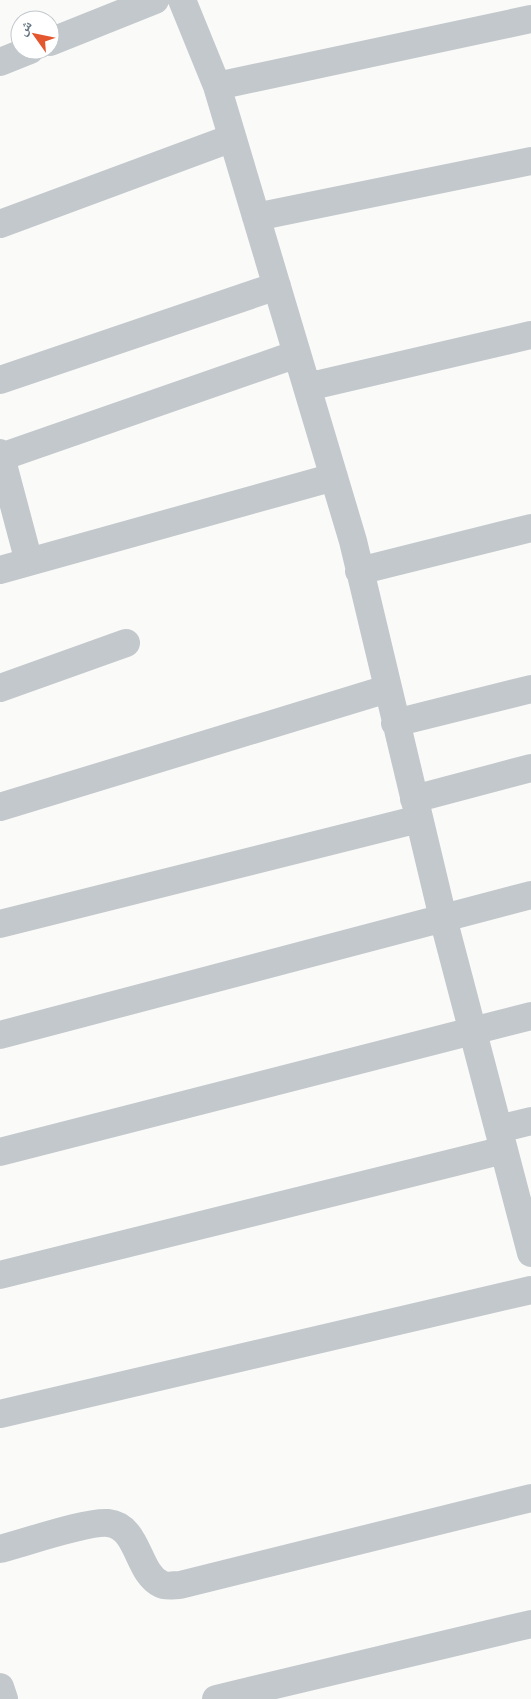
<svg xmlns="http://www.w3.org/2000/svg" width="531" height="1699" font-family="'Sofia Sans Condensed','Noto Naskh Arabic',sans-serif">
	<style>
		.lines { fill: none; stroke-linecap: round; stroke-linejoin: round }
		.street { stroke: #c3c8cc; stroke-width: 28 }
	</style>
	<rect width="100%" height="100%" fill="#fafaf8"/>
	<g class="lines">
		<!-- street -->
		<path class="street" d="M182,0L217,86L353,541L443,918L531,1253
			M50,42L155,0
			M0,62L30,50
			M217,86L531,19
			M256,217L531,161
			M0,224L232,138
			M0,380L277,286
			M307,387L531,335
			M0,453L29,562
			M1,457L297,354
			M0,570L334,477
			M359,571L531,528
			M0,688L126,643
			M395,723L531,689
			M414,799L531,768
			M0,807L387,689
			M0,924L419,819
			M0,1035L531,895
			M499,1129L531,1121
			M0,1152L531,1016
			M0,1275L504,1150
			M0,1414L531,1290
			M0,1549C24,1543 87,1521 108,1523C139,1526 137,1573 161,1584C166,1587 174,1585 180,1585L531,1498
			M0,1687L4,1699
			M216,1699L531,1624"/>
	</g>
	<!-- north arrow -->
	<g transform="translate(35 35) rotate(303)"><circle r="24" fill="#ffffff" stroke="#c1c8cd"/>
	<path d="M0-4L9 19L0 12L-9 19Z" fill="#e4572e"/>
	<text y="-8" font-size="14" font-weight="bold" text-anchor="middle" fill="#657683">ش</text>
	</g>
</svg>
